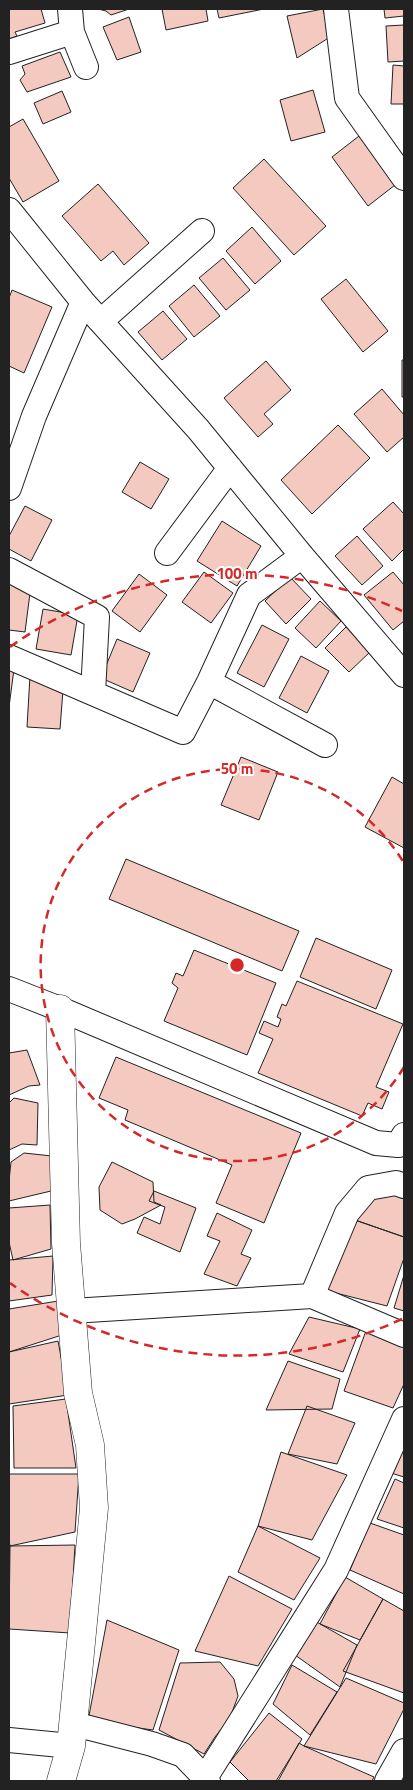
<svg xmlns="http://www.w3.org/2000/svg" width="413" height="1790" font-family="'Titillium Web',sans-serif">
	<style>
		.building { fill: #f3c9c0; stroke: #222 }
		.lines { fill: none; stroke-linecap: round; stroke-linejoin: round }
		.street-casing { stroke: #222; stroke-width: 26 }
		.secondary-casing { stroke: #222; stroke-width: 29 }
		.street { stroke: #fff; stroke-width: 24 }
		.secondary { stroke: #fff; stroke-width: 28 }
		.ring { fill: none; stroke: #d62828; stroke-width: 2.5; stroke-dasharray: 9 6 }
		.centre { fill: #d62828; stroke: #fff; stroke-width: 2.5 }
		.ring-label { font-size: 15px; text-anchor: middle; font-weight: bold; fill: #d62828; stroke: #fff; stroke-width: 4; stroke-linejoin: round; paint-order: stroke }
	</style>
	<rect width="100%" height="100%" fill="#fff"/>
	<!-- building -->
	<path class="building" d="M9,9H41L45,23L15,32L17,36L9,39Z
		M98,9H129L111,15L106,11Z
		M162,9H206L208,21L166,30Z
		M217,9H264L219,18Z
		M323,9L330,37L297,58L287,16Z
		M384,9H404V16L385,18Z
		M129,17L141,52L117,60L103,27Z
		M404,25V61L388,62L386,26Z
		M60,52L71,77L27,92L20,80L25,74L22,66Z
		M393,65L404,66V104H391Z
		M313,90L325,132L291,141L280,100Z
		M62,91L71,112L43,124L34,103Z
		M23,119L59,181L23,202L9,178V127Z
		M359,136L395,185L368,206L332,157Z
		M264,159L326,226L294,255L233,188Z
		M98,184L149,243L124,265L113,251L101,261L62,216Z
		M252,227L281,261L255,284L226,251Z
		M223,258L250,290L226,310L199,278Z
		M346,279L388,331L363,352L321,299Z
		M194,285L220,316L194,337L169,306Z
		M12,290L52,307L24,373L9,366V298Z
		M163,311L187,339L162,360L138,332Z
		M402,360H404V397H402Z
		M266,361L291,390L264,414L273,424L258,437L224,398Z
		M382,389L404,415V437L387,452L354,414Z
		M338,425L370,458L312,514L281,480Z
		M140,462L169,479L151,509L122,492Z
		M393,502L404,514V549L392,561L363,529Z
		M25,506L52,520L31,561L9,549V536Z
		M222,521L261,546L237,586L197,561Z
		M357,536L383,566L362,585L335,556Z
		M204,572L233,593L211,623L182,602Z
		M393,572L404,585V621L393,630L364,595Z
		M139,574L167,595L140,632L112,611Z
		M290,577L311,599L286,624L265,601Z
		M9,582L30,593L25,632L9,630Z
		M320,601L341,621L316,648L295,628Z
		M43,609L78,615L71,655L36,649Z
		M262,625L289,639L264,687L237,673Z
		M346,627L370,652L349,672L325,648Z
		M117,639L150,653L133,692L101,678Z
		M301,656L329,671L307,713L279,698Z
		M9,669H14L9,707Z
		M30,676L63,690L60,729L27,727Z
		M241,757L278,772L259,820L221,805Z
		M392,777L404,784V848L365,827Z
		M126,859L299,931L282,971L109,899Z
		M316,938L392,970L376,1009L300,977Z
		M194,950L276,983L247,1055L164,1021L178,988L172,983L176,973L183,976Z
		M297,981L403,1024L376,1087L389,1092L382,1109L368,1103L362,1116L258,1073L273,1039L259,1033L264,1021L278,1027L281,1019L277,1017L282,1004L286,1006Z
		M27,1050L40,1085L29,1086L9,1095V1053Z
		M116,1057L301,1133L264,1223L216,1203L232,1165L125,1120L128,1110L99,1098Z
		M14,1098L38,1103L37,1145L22,1144L9,1150V1103Z
		M24,1153L52,1156L51,1191L9,1201V1181L11,1162Z
		M112,1162L153,1182L154,1202L161,1205L135,1219L122,1224L100,1210L99,1187Z
		M372,1187L404,1193V1237L355,1220Z
		M154,1191L196,1208L180,1252L137,1233L144,1217L160,1224L165,1207L149,1201Z
		M50,1205L51,1249L13,1260L9,1242V1208Z
		M217,1213L252,1230L241,1254L251,1258L237,1286L204,1274L220,1241L207,1236Z
		M355,1220L404,1237V1258L387,1306L324,1290Z
		M53,1256L52,1295L9,1301V1260Z
		M404,1275V1311L394,1308Z
		M58,1301L62,1335L9,1352V1309Z
		M309,1317L360,1329L343,1372L289,1354Z
		M367,1328L404,1346V1384L393,1408L344,1391Z
		M58,1341L68,1395L9,1404V1352Z
		M288,1361L340,1379L332,1409L266,1410Z
		M66,1399L76,1468H14L13,1406Z
		M307,1406L355,1423L337,1464L288,1454Z
		M404,1445V1477L391,1473Z
		M281,1452L347,1475L312,1540L258,1526Z
		M9,1474H79L75,1532L10,1546L9,1540Z
		M395,1479L404,1483V1528L377,1519Z
		M370,1523L404,1535V1594L350,1570Z
		M258,1526L320,1558L294,1600L238,1572Z
		M75,1545L70,1633L9,1629L10,1546Z
		M229,1576L292,1609L258,1666L195,1651Z
		M345,1577L383,1599L360,1640L320,1624Z
		M383,1599L404,1611V1693L343,1671Z
		M107,1620L179,1650L153,1730L88,1721Z
		M315,1621L357,1645L340,1687L295,1655Z
		M220,1662L234,1679L238,1696L230,1718L215,1737L204,1754L159,1730L180,1663Z
		M292,1665L337,1692L310,1735L273,1704Z
		M346,1678L404,1703V1709L376,1764L304,1746Z
		M269,1713L302,1739L276,1781H249L230,1762Z
		M299,1743L304,1746L374,1777L372,1781H278Z"/>
	<g class="lines">
		<!-- street casing -->
		<g class="street-casing">
			<path id="street" d="M70,9L72,32
				M336,9L347,98L404,178
				M9,52L72,32L86,67
				M9,210L83,302L198,429L302,556L404,675
				M101,321L202,231
				M9,488L34,416L83,302
				M167,553L230,468
				M9,570L97,617L93,693
				M9,657L183,732L209,682L249,595L302,556
				M209,682L325,745
				M9,989L60,1009L376,1143L398,1145L404,1135
				M312,1296L347,1213L368,1188L396,1183L404,1186
				M72,1311L312,1296L404,1335
				M74,1724L152,1744L183,1755L208,1781
				M9,1740L71,1746
				M205,1778L336,1570L404,1419
				M387,1781L404,1751"/>
		</g>
		<!-- secondary casing -->
		<g class="secondary-casing">
			<path id="secondary" d="M60,1009L66,1243L78,1393L90,1445L94,1508L71,1746L61,1781"/>
		</g>
		<!-- street -->
		<use href="#street" class="street"/>
		<!-- secondary -->
		<use href="#secondary" class="secondary"/>
	</g>
	<!-- distance rings -->
	<g class="ring">
		<path d="M404 1067A196 196 0 1 1 404 863"/>
		<path d="M402 1319A391 391 0 0 1 10 1283M10 647A391 391 0 0 1 402 611"/>
	</g>
	<circle cx="237" cy="965" r="8" class="centre"/>
	<g class="ring-label">
		<text x="237" y="579">100 m</text>
		<text x="237" y="774">50 m</text>
	</g>
	<!-- border -->
	<rect width="413" height="1790" fill="none" stroke="#222222" stroke-width="20"/>
</svg>
